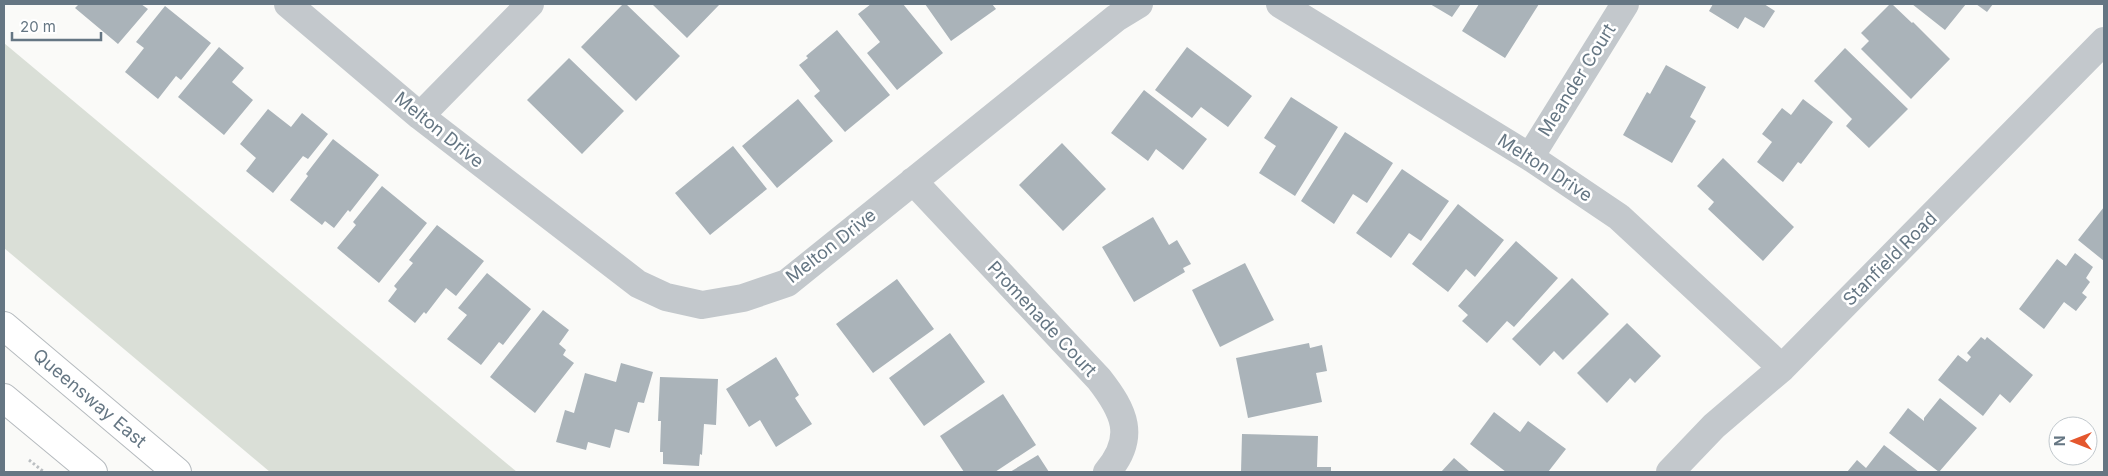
<svg xmlns="http://www.w3.org/2000/svg" width="2108" height="476" font-family="Inter,sans-serif">
	<style>
		.green { fill: #dadfd7 }
		.building { fill: #aab3b9 }
		.lines { fill: none; stroke-linecap: round; stroke-linejoin: round }
		.major-casing { stroke: #b5babe; stroke-width: 30 }
		.path { stroke: #bbbfc2; stroke-width: 3; stroke-dasharray: 2.5 2.5; stroke-linecap: butt }
		.minor { stroke: #c3c8cc; stroke-width: 28 }
		.major { stroke: #fff; stroke-width: 28 }
		.labels { text-anchor: middle; stroke-width: 5; stroke-linejoin: round; paint-order: stroke }
		.street-label { font-size: 18px; fill: #657683; stroke: #fff }
	</style>
	<rect width="100%" height="100%" fill="#fafaf8"/>
	<!-- green -->
	<path class="green" d="M4,43L517,472H270L4,248Z"/>
	<!-- building -->
	<path class="building" d="M79,4H141L148,9L118,44L75,8Z
		M623,4H626L680,56L636,101L581,47Z
		M652,4H720L687,38Z
		M871,4H903L943,53L897,90L867,53L880,42L858,14Z
		M925,4H992L996,9L951,41Z
		M1430,4H1461L1452,17Z
		M1479,4H1539L1505,58L1462,31Z
		M1713,4H1764L1775,11L1764,28L1745,17L1738,29L1709,11Z
		M1890,4H1892L1912,23L1913,22L1950,59L1911,99L1861,49L1869,41L1861,33Z
		M1912,4H1966L1945,30Z
		M1976,4H1993L1987,12Z
		M165,6L211,43L181,80L176,76L158,99L125,72L144,48L136,42Z
		M837,30L890,95L845,132L814,96L820,91L799,65L808,58L806,56Z
		M219,47L244,68L232,82L253,100L224,135L178,97Z
		M1187,47L1252,96L1228,127L1201,107L1192,118L1155,90Z
		M1845,48L1908,109L1869,148L1846,126L1852,119L1814,81Z
		M569,58L624,111L582,154L527,100Z
		M1666,65L1706,87L1690,117L1696,121L1672,163L1623,135L1647,92L1650,94Z
		M1144,90L1207,139L1183,170L1156,149L1148,161L1111,133Z
		M1291,97L1338,127L1295,196L1259,173L1276,146L1264,138Z
		M798,99L833,141L777,188L742,146Z
		M1803,99L1833,122L1801,164L1798,162L1783,182L1757,162L1772,142L1762,134L1782,108L1791,115Z
		M268,109L291,127L302,113L328,134L308,159L303,156L273,193L246,171L256,158L240,144Z
		M1345,132L1393,163L1367,203L1353,194L1334,224L1301,201Z
		M333,139L379,175L350,212L348,210L334,228L325,221L322,225L290,200L308,176L306,174Z
		M1062,143L1106,189L1063,231L1019,185Z
		M733,146L767,189L710,235L675,193Z
		M1723,158L1794,227L1763,261L1708,209L1714,202L1697,186Z
		M1402,169L1449,201L1421,241L1409,233L1391,258L1356,233Z
		M382,186L427,223L379,283L337,248L356,225L353,222Z
		M1458,204L1504,240L1475,277L1466,269L1448,292L1412,264Z
		M2104,207V261L2078,240Z
		M1153,217L1169,245L1177,240L1191,264L1183,268L1185,272L1134,302L1102,247Z
		M437,225L484,261L456,296L446,288L426,314L424,312L415,323L388,301L397,289L394,286L413,263L409,260Z
		M1516,241L1558,278L1514,327L1507,321L1487,343L1462,321L1468,315L1458,306Z
		M2075,253L2093,267L2086,278L2090,282L2082,293L2087,297L2076,311L2064,302L2044,329L2019,309L2057,259L2066,266Z
		M1245,263L1274,320L1220,347L1192,290Z
		M487,273L531,309L503,345L499,342L481,365L447,339L467,315L458,308Z
		M1572,278L1609,314L1563,360L1554,351L1540,366L1512,339Z
		M897,279L934,329L873,373L836,324Z
		M543,310L569,330L559,344L566,350L563,355L574,363L535,413L490,377Z
		M1627,323L1661,356L1635,383L1630,378L1607,403L1577,373Z
		M950,333L985,382L924,426L889,378Z
		M1981,337L1985,340L1987,337L2033,375L2010,403L2000,394L1983,416L1938,380L1958,355L1967,362L1971,357L1967,353Z
		M1309,343L1310,348L1322,345L1327,371L1316,373L1322,402L1248,418L1236,358Z
		M776,357L799,395L795,398L812,424L776,447L760,420L749,427L726,389Z
		M621,363L653,372L644,403L638,402L629,433L615,429L610,448L588,442L586,450L556,442L565,410L574,413L585,373L616,382Z
		M660,377L718,379L716,425L704,424L702,455L700,454L699,466L663,464V452H660L661,421H658Z
		M1003,394L1036,445L995,472H964L940,436Z
		M1940,398L1977,428L1939,472L1889,433L1908,408L1924,421V418Z
		M1494,412L1520,432L1528,421L1566,449L1548,472H1506L1470,444Z
		M1242,434L1318,436L1317,467H1331V472H1241Z
		M1884,445L1919,472H1847L1857,460L1866,468Z
		M1038,455L1049,472H1010Z
		M1454,458L1470,472H1441Z"/>
	<g class="lines">
		<!-- major casing -->
		<g class="major-casing">
			<g id="major">
				<path id="s1" d="M4,326L177,472"/>
				<path d="M4,398L93,472"/>
			</g>
		</g>
		<!-- path -->
		<path class="path" d="M29,460L44,472"/>
		<!-- minor -->
		<path class="minor" d="M288,4L420,116L638,284L666,297L702,305L743,298L787,283L1116,18L1139,4
			M1280,4L1530,157L1619,217L1782,368
			M420,116L530,4
			M1530,157L1625,4
			M913,181L1099,379C1124,411 1137,437 1107,472
			M1670,472L1714,426L1782,368L2104,41"/>
		<!-- major -->
		<use href="#major" class="major"/>
	</g>
	<g class="labels">
		<!-- street labels -->
		<g class="street-label">
			<text transform="translate(1577 80) rotate(-58)" y="6">Meander Court</text>
			<text transform="translate(439 130) rotate(39)" y="6">Melton Drive</text>
			<text transform="translate(1545 168) rotate(33)" y="6">Melton Drive</text>
			<text transform="translate(831 246) rotate(-38)" y="6">Melton Drive</text>
			<text transform="translate(1890 259) rotate(-45)" y="6">Stanfield Road</text>
			<text transform="translate(1042 319) rotate(47)" y="6">Promenade Court</text>
			<text dy="6" stroke="none"><textPath href="#s1" startOffset="112">Queensway East</textPath></text>
		</g>
	</g>
	<!-- border -->
	<rect width="2108" height="476" fill="none" stroke="#657683" stroke-width="10"/>
	<!-- north arrow -->
	<g transform="translate(2073 441) rotate(270)"><circle r="24" fill="#ffffff" stroke="#c1c8cd"/>
	<path d="M0-4L9 19L0 12L-9 19Z" fill="#e4572e"/>
	<text y="-8" font-size="14" font-weight="bold" text-anchor="middle" fill="#657683">N</text>
	</g>
	<!-- scale -->
	<path d="M12 32v8h89v-8" fill="none" stroke="#657683" stroke-width="2.5"/>
	<text x="20" y="32" font-size="15" fill="#657683" stroke="#ffffff" stroke-width="4" paint-order="stroke">20 m</text>
</svg>
